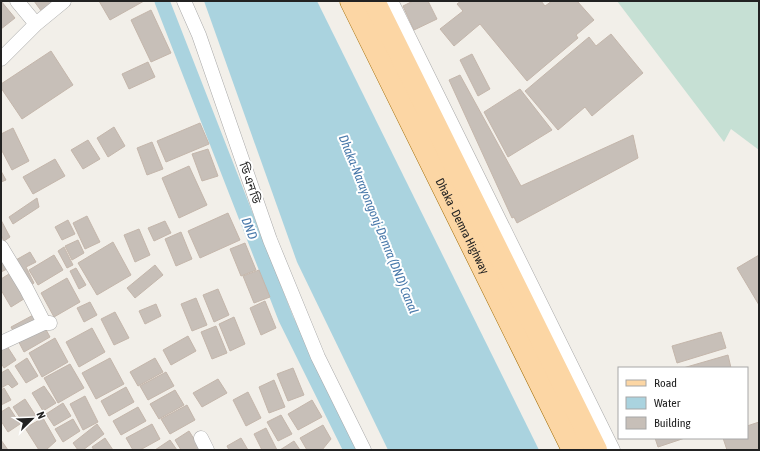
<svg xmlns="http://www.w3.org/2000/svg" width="760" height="451" font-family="'Asap Condensed','Noto Sans Bengali',sans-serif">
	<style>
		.wetland { fill: #c6e0d4 }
		.water { fill: #aad3df }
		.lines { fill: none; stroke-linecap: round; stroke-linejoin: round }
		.canal { stroke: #aad3df; stroke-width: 15 }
		.building { fill: #c7bfb8; stroke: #c4b6ab }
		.minor-casing { stroke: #a9a9a9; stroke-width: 15 }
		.primary-casing { stroke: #a06b00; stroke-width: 23 }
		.minor { stroke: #fff; stroke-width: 14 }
		.primary { stroke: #fcd6a4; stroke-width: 22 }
		.labels { text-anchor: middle; stroke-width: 4; stroke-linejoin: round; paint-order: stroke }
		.street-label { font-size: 12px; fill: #222; stroke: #fff }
		.water-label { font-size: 13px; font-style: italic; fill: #4a7aab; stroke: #fff }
	</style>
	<rect width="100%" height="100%" fill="#f2efe9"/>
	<!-- wetland -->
	<path class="wetland" d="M617,1H759V150L731,129L724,142Z"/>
	<!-- water -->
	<path class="water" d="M204,1H317L539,450H388L297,262Z"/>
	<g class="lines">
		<!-- canal -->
		<path class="canal" d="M162,1L286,319L351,450"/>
	</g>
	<!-- building -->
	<path class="building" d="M1,1L15,18L1,29Z
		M34,1H57L42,12Z
		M99,1H144L110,20Z
		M413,1H428L437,19L414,30L403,6Z
		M461,1H541L545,6L552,1H577L594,20L576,35L578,38L527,81L480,24L454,46L440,29L463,11L457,4Z
		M151,10L171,53L151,62L131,20Z
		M611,34L643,73L592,116L585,107L558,130L525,91L589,37L596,46Z
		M51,51L73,85L22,119L1,88V84Z
		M472,54L490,89L478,96L460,60Z
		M148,62L155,77L129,89L122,74Z
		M460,75L521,186L633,135L638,158L517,223L514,217L512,218L449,80Z
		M520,89L552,130L508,157L484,112Z
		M200,123L209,144L166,162L157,141Z
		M114,127L125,146L108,157L97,138Z
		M13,128L29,161L12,170L1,149V134Z
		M88,140L100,159L83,169L71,150Z
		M152,142L163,169L147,175L137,148Z
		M208,149L218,176L202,181L192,154Z
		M55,159L65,176L33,194L23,177Z
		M189,166L207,205L179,218L162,178Z
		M1,171L6,180L1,182Z
		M37,198L39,207L13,224L9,217Z
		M228,213L240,240L200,258L188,231Z
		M87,216L100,242L85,249L73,223Z
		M1,220L10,237L4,241L1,235Z
		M68,220L75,234L62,240L55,227Z
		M165,221L171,233L154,241L148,228Z
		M139,229L150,255L135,262L124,235Z
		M181,232L192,259L176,266L165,239Z
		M78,240L84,253L72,260L65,246Z
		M113,242L131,275L97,295L78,263Z
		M245,243L256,270L241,276L230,249Z
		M64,247L73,265L67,268L58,251Z
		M1,251L9,268L1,272Z
		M30,252L36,262L26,267L34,283L28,287L14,261Z
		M54,255L63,270L38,285L29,270Z
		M759,255V305L737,268Z
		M155,265L163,275L135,298L127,288Z
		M76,268L86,285L79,289L70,271Z
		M259,270L270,297L254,303L243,276Z
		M12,272L27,297L11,307L1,290V279Z
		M67,278L80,302L54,317L41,293Z
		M218,289L229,315L214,322L203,295Z
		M196,298L207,325L192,331L181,304Z
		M265,301L276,328L261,335L250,308Z
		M90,302L97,315L84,322L77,308Z
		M156,304L161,316L145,324L139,311Z
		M115,312L129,338L114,345L101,319Z
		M37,313L50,337L24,352L11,327Z
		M234,317L245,344L230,351L219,324Z
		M216,326L227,353L212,359L201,332Z
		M92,328L105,352L79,367L66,342Z
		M721,332L726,348L677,363L672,346Z
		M188,336L196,351L171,365L163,350Z
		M55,338L68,362L42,377L29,353Z
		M5,343L16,360L4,368L1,363V346Z
		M728,355L731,368H683Z
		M27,358L38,376L26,383L15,366Z
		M110,358L124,384L96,399L82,373Z
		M155,358L163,372L138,386L130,372Z
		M70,364L84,388L58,403L44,378Z
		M293,368L304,395L288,401L277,374Z
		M8,369L18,384L12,388L8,384L1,388V373Z
		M166,372L174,386L148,400L140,386Z
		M218,379L227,393L202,407L193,393Z
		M274,380L285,407L269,413L259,387Z
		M44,386L56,403L43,411L32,393Z
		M126,387L134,402L109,416L101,401Z
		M4,388L11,400L1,405V390Z
		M175,390L184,405L159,419L150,404Z
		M248,392L261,418L246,426L233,400Z
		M85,396L98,422L83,430L70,404Z
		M25,399L36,416L24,424L13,407Z
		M312,400L322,417L298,430L288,414Z
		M63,403L71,416L54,426L46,414Z
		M187,405L195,420L170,434L161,419Z
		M9,407L20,424L8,432L1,421V412Z
		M138,407L146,421L121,435L113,421Z
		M281,415L292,434L278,441L267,422Z
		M43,418L56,441L46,450H39L25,428Z
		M73,419L80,431L63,442L55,429Z
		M759,422V450H727L723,438H747V426Z
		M97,424L104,434L83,450H78L73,443Z
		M152,424L160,439L140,450H133L126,438Z
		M323,425L331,439L322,450H307L300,438Z
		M266,428L277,450H262L254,434Z
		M189,431L201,450H181L175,440Z
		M105,438L113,450H94L92,447Z
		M241,438L248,450H229L227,446Z
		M655,438H685L658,447Z
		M1,440L8,450H1Z
		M170,440L177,450H155Z
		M294,441L300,450H280Z"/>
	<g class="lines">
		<!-- minor casing -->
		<g class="minor-casing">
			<path id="minor" d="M17,1L36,24
				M184,1L199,35L270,240L318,357L364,450
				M391,1L613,450
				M1,59L36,24L64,1
				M1,247L26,288L44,323H50
				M1,343L44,323
				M201,438L207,450"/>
		</g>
		<!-- primary casing -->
		<g class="primary-casing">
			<g id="primary">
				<path id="s1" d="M351,1L573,450"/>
				<path d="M374,1L596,450"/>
			</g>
		</g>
		<!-- minor -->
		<use href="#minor" class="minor"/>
		<!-- primary -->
		<use href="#primary" class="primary"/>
	</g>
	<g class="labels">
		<!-- street labels -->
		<g class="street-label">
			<text transform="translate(250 183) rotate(71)" y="4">ডি এন ডি</text>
			<text dy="4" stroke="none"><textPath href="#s1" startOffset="251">Dhaka - Demra Highway</textPath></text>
		</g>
		<!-- water labels -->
		<g class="water-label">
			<text transform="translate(379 224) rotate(68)" y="5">Dhaka-Narayongonj-Demra (DND) Canal</text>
			<text transform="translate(250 228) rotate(69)" y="5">DND</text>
		</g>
	</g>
	<!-- border -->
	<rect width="760" height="451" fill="none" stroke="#222222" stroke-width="4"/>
	<!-- legend -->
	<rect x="618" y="367" width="130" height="72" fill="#ffffff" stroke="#a7a7a7"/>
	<rect x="626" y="380" width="20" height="6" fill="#fcd6a4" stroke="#a7a7a7"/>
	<text x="654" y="387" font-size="12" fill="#222222">Road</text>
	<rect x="626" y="397" width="20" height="12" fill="#aad3df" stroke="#a7a7a7"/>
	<text x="654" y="407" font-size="12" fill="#222222">Water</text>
	<rect x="626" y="417" width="20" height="12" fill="#c7bfb8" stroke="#a7a7a7"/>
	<text x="654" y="427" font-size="12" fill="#222222">Building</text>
	<!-- north arrow -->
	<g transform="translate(32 419) rotate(67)" stroke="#ffffff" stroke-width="3" paint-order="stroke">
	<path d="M0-3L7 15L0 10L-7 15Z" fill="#222222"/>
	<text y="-6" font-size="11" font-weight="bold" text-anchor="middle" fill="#222222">N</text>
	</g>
</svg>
